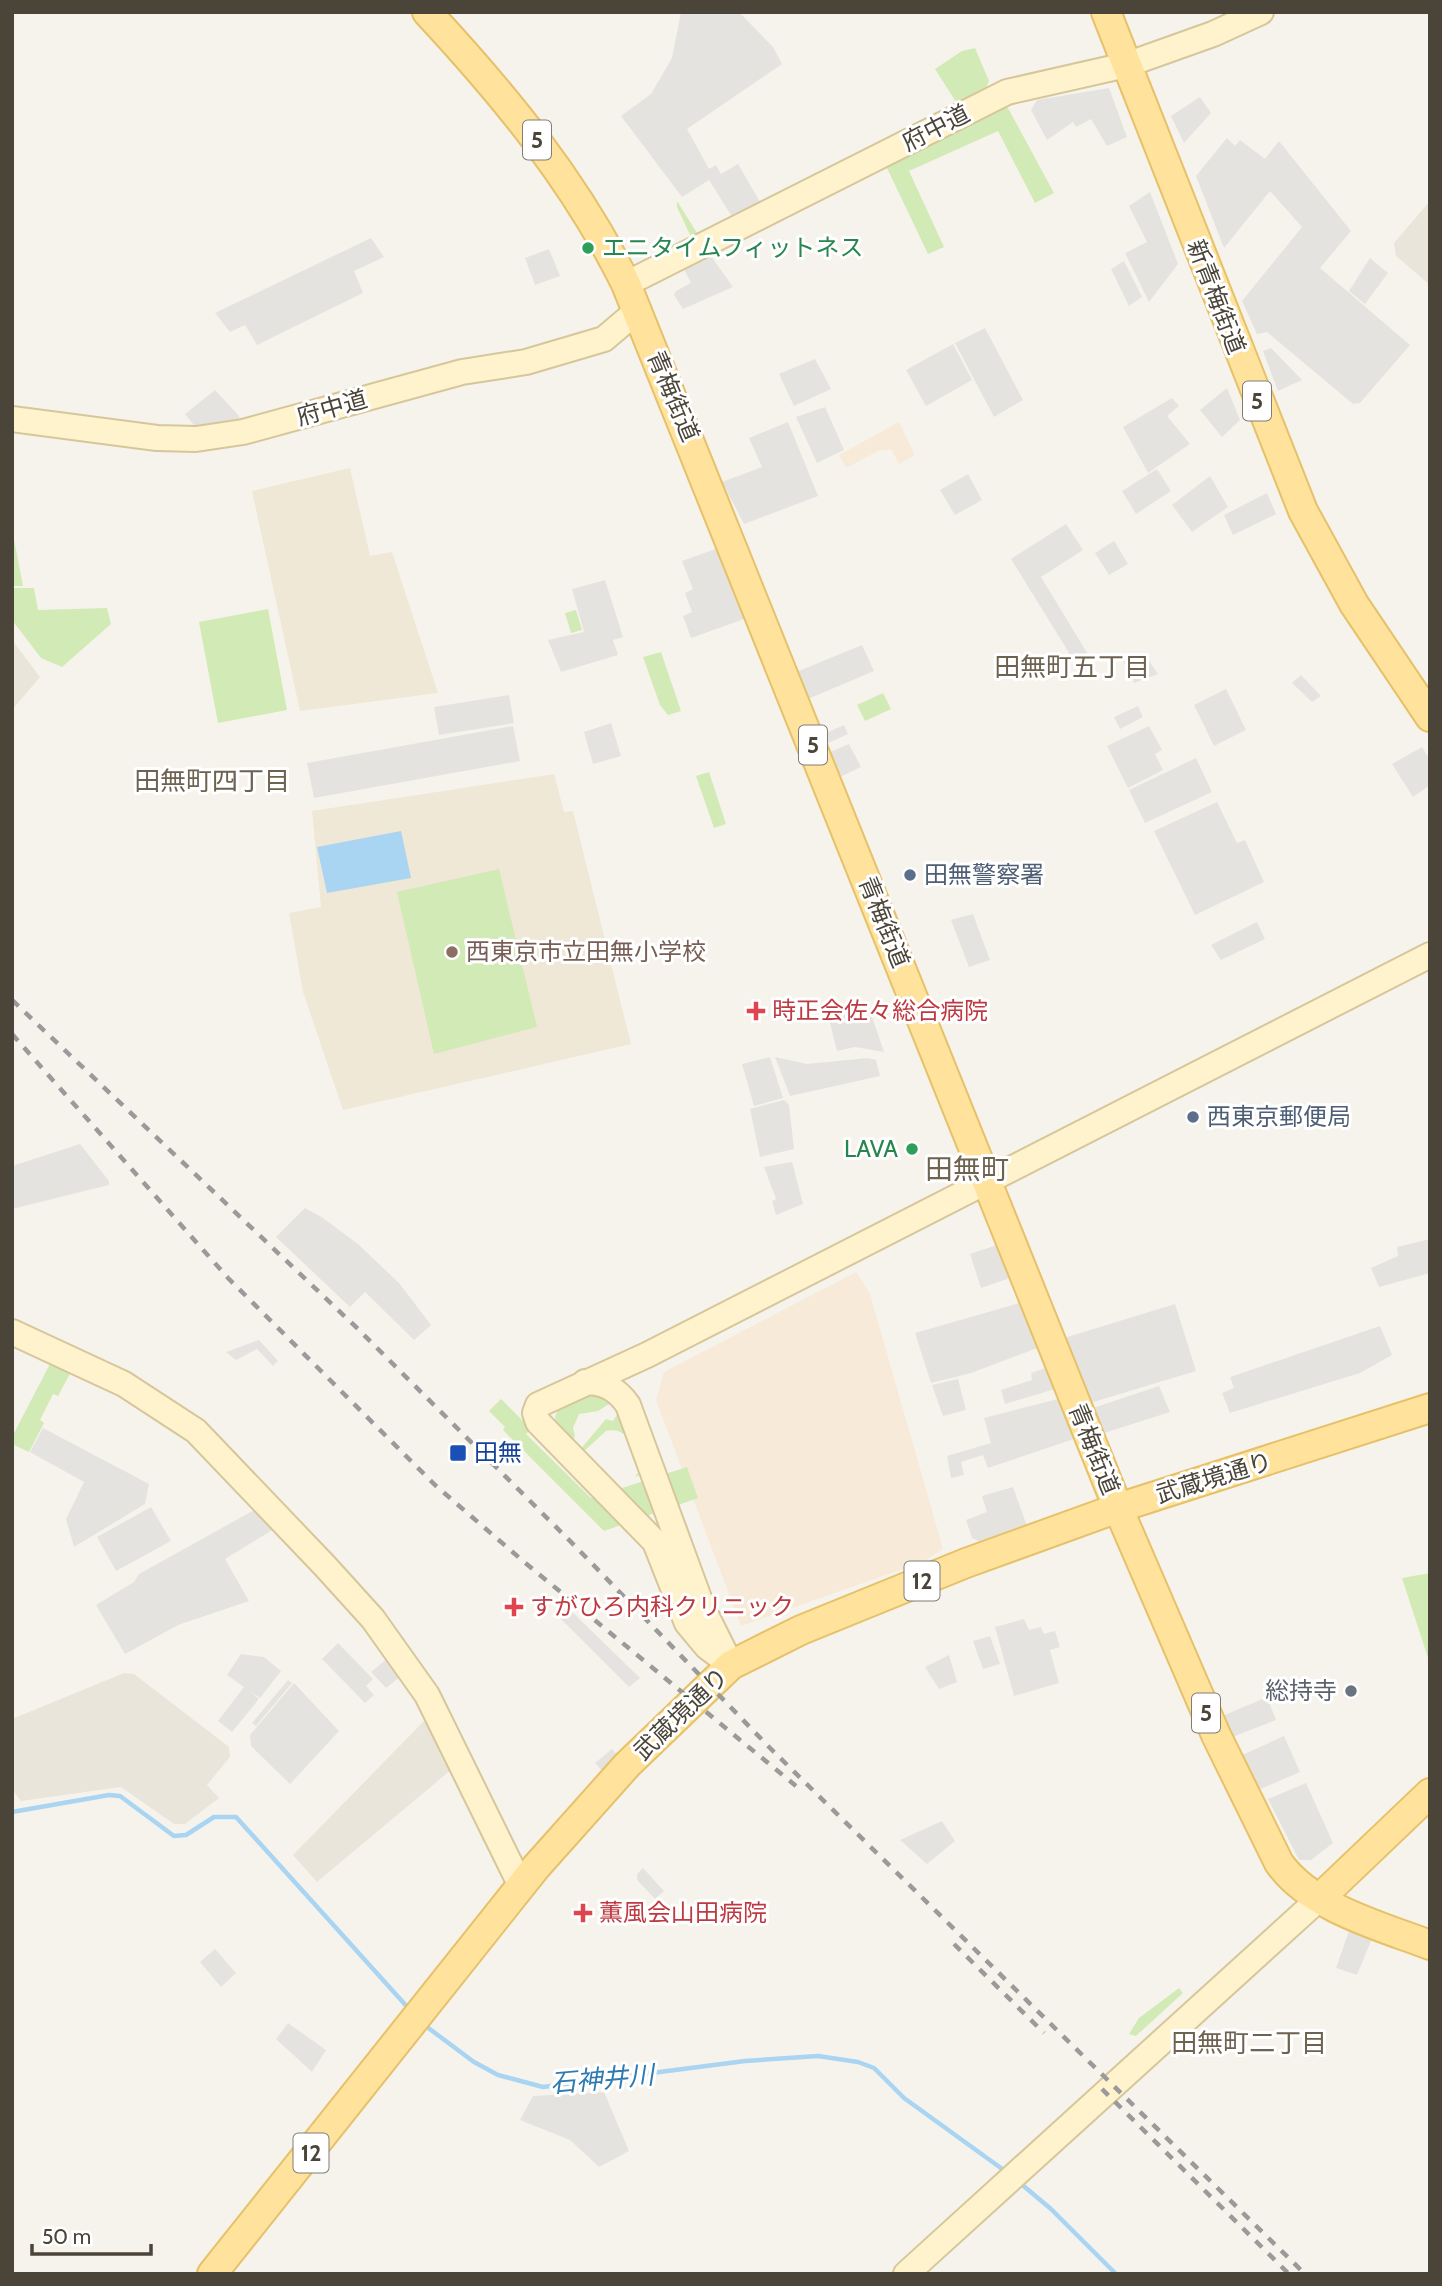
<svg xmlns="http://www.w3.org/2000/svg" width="1442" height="2286" font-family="Cabin,'Noto Sans JP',sans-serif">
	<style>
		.residential { fill: #eae5da }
		.commercial { fill: #f7ead8 }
		.education { fill: #efe8d6 }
		.green { fill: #d2eab5 }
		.parking { fill: #e5e3e0 }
		.water { fill: #a9d4f2 }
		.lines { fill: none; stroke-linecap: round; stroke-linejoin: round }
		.stream { stroke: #a9d4f2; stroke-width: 4.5 }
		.secondary-casing { stroke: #d6c79b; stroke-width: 28 }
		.primary-casing { stroke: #e6c16a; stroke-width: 32 }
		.secondary { stroke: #fff3cd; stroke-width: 24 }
		.primary { stroke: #ffe39c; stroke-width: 28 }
		.rail { stroke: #9a9a9a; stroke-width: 4.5; stroke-dasharray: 9 9; stroke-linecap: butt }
		.leisure-dot { fill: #2e9e5b; stroke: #fff; stroke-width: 2.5 }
		.service-dot { fill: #5c6f8a; stroke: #fff; stroke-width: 2.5 }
		.education-dot { fill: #8d6e63; stroke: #fff; stroke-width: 2.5 }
		.health-dot { fill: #e0444e; stroke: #fff; stroke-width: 2.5 }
		.transit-dot { fill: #1a4fb4; stroke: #fff; stroke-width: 2.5 }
		.worship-dot { fill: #6b7280; stroke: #fff; stroke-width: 2.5 }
		.labels { text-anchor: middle; stroke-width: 6; stroke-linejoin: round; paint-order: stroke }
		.shield { fill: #fff; stroke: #817c74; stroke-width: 2 }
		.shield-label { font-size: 23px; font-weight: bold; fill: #4b4439 }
		.street-label { font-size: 24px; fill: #4b4439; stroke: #fff }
		.leisure-label { font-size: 24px; fill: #27864d; stroke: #fff; text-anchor: start }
		.service-label { font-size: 24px; fill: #4e5e75; stroke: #fff; text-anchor: start }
		.education-label { font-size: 24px; fill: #785e54; stroke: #fff; text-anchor: start }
		.health-label { font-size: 24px; fill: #be3a42; stroke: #fff; text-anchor: start }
		.transit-label { font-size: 24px; fill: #164399; stroke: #fff; text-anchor: start }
		.worship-label { font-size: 24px; fill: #5b616d; stroke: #fff; text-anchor: end }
		.neighbourhood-label { font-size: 26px; fill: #6e6250; stroke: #fff }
		.water-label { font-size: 26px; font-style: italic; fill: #2e7ab2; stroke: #fff }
		.quarter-label { font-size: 28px; fill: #6e6250; stroke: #fff }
	</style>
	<rect width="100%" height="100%" fill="#f6f3ec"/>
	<!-- residential -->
	<path class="residential" d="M1430,201V285L1396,256L1394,243Z
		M12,640L40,677L12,710Z
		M124,1673L134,1674L229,1747L230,1757L207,1785L219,1798L185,1824H174L121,1787L21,1801L12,1789V1719Z
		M424,1721L452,1769L317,1882L293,1855Z"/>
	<!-- commercial -->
	<path class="commercial" d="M899,422L915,455L899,464L891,449L878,451L846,468L839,455Z
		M856,1272L870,1294L943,1549L923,1562L741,1626L656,1400L664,1372Z"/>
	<!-- education -->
	<path class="education" d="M350,468L370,556L392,552L438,693L300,711L252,491Z
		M554,774L564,812L573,811L631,1044L343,1110L303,992L289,913L321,907L312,811Z"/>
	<!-- green -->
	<path class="green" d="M975,48L989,81L985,90L958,105L935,69L962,51Z
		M998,105L1008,108L1054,193L1035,203L998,131L909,171L944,247L928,254L887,168Z
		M677,201L697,233L691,237L677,207Z
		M12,534H13L23,586H12Z
		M12,588H34L38,610L107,608L111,624L62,667L41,658L12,620Z
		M268,609L287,710L218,723L199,622Z
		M576,610L582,630L571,633L565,613Z
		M661,652L681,711L668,715L660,705L643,657Z
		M883,693L891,709L865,721L857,705Z
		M709,772L726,824L714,828L696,776Z
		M499,869L537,1027L434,1054L397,892Z
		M51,1362L72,1370L58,1396L53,1394L40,1420L44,1423L29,1452L12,1444V1437Z
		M583,1393L617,1399L598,1411L579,1414L573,1428L575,1436L570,1445C546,1415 552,1411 583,1393Z
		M501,1399L531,1429L526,1434L591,1498L687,1467L698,1498L604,1531L503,1430L505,1427L489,1411Z
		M620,1410L644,1473L635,1477L640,1470C634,1452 630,1425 606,1431L582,1453L579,1451L606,1419L613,1421Z
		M1430,1573V1664L1402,1578Z
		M1179,1988L1183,1993L1136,2036L1129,2034L1139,2018Z"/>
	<!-- parking -->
	<path class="parking" d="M681,12H739L773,47L782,64L687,129L709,169L716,165L721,174L738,164L763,207L736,223L709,180L682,197L621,116L651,94L672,58Z
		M1109,88L1127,137L1107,146L1091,119L1076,127L1073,122L1047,140L1031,110L1037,100Z
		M1200,97L1211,113L1184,143L1171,116Z
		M1227,138L1235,146L1240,140L1265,159L1279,141L1351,231L1320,268L1410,345L1360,403L1353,404L1267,332L1257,334L1242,301L1302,227L1270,191L1224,248L1196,176Z
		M1150,192L1178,264L1149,302L1125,253L1147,242L1129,206Z
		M371,238L384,257L354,271L363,293L318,315L257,345L245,325L230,332L215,313Z
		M549,249L560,276L535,285L525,258Z
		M708,252L733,287L683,309L674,295L676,291L691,283L682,265Z
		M1370,258L1388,273L1365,304L1349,291Z
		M1124,261L1142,297L1129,306L1111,269Z
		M985,328L1023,400L994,417L955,343Z
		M953,344L972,380L926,406L906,370Z
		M1271,348L1302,380L1278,391L1263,351Z
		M815,359L831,389L794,406L779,374Z
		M1227,388L1240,420L1222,437L1200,410Z
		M215,390L239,416L240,427L199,431L185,414Z
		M1172,398L1179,406L1167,416L1190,444L1148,473L1123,427Z
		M825,407L844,450L817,463L796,417Z
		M788,422L818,496L744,524L722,482L762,467L749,438Z
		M1157,469L1171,491L1136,514L1122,491Z
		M968,474L982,500L955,515L940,490Z
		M1210,476L1228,507L1192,532L1172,505Z
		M1267,493L1276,514L1233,535L1224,515Z
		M1066,524L1083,550L1041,577L1092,661L1079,669L1011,559Z
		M1114,541L1128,564L1109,575L1095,553Z
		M721,547L747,618L691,638L683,616L692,612L685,593L693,589L682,561Z
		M605,580L623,637L613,640L618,655L561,672L548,640L584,632L572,589Z
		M862,645L874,671L808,699L794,673Z
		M1144,654L1158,674L1134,683L1123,661Z
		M1301,675L1321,696L1312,702L1292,683Z
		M1226,689L1246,730L1214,746L1194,705Z
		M509,695L514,723L439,735L434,707Z
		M1138,706L1143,717L1120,729L1114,717Z
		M611,723L621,756L593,764L584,732Z
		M844,725L848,734L826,744L822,735Z
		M513,726L520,761L314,798L307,763Z
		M1149,726L1162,750L1155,754L1163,770L1128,788L1107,746Z
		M849,744L861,767L840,777L828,753Z
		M1422,747L1430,760V785L1413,797L1392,764Z
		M1196,758L1212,792L1145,823L1129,790Z
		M1217,802L1237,843L1245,840L1264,882L1195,915L1154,831Z
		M973,914L990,960L969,967L951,920Z
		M1257,922L1265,939L1221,960L1211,945Z
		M867,1002L884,1052L855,1047L837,1051L827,1011Z
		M770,1057L783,1098L754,1106L742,1064Z
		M775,1057L807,1064L868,1058L876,1060L880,1076L790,1096Z
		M784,1100L789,1105L794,1149L760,1157L750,1109Z
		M80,1144L109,1181V1185L12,1209V1166Z
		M792,1162L803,1204L776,1215L772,1201L776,1199L764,1167Z
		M305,1208L323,1218L359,1245L399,1283L431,1325L414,1340L365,1292L350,1307L276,1237Z
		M1430,1239V1273L1379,1287L1371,1268L1398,1256L1397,1247Z
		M1000,1244L1013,1277L981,1288L970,1254Z
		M1023,1302L1040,1347L971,1373L931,1383L915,1333Z
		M1175,1304L1196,1371L1090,1403L1064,1338Z
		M1380,1326L1392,1355L1360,1373L1230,1413L1222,1393L1234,1388L1230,1377Z
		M259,1340L278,1361L273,1366L257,1349L236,1360L226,1352Z
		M1048,1367L1055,1389L1005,1404L1001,1390L1032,1380L1031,1373Z
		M958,1379L966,1410L943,1416L932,1385Z
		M1159,1386L1170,1412L1101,1434L1093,1408Z
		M1058,1399L1074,1439L988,1468L983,1455L961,1462L964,1475L951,1478L947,1456L991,1443L984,1418Z
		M43,1428L149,1484L145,1504L74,1547L66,1519L84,1482L30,1452Z
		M1013,1487L1028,1529L985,1544L972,1538L966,1520L987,1512L982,1496Z
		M151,1507L171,1541L116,1571L97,1537Z
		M256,1509L274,1529L225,1559L249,1601L178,1625L125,1654L96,1605L134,1582L139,1574Z
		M564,1604L640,1678L629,1687L554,1612Z
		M1024,1619L1029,1630L1041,1627L1044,1634L1055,1631L1060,1647L1050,1650L1059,1683L1014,1696L995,1627Z
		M990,1636L1000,1664L983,1669L973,1641Z
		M338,1643L373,1679L366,1686L374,1695L365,1703L322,1659Z
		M241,1654L264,1657L281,1671L260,1698L251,1692L259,1699L232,1732L218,1721L244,1687L227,1675Z
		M949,1655L957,1682L939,1689L925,1667Z
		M388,1658L400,1677L386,1688L371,1672Z
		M288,1680L292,1683L256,1726L252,1723Z
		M294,1683L339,1731L290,1784L251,1746L250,1735Z
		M1267,1697L1276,1720L1230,1738L1220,1717Z
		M1284,1736L1300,1772L1256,1791L1240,1756Z
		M612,1749L619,1757L604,1773L595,1763Z
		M1306,1783L1333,1843L1311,1860H1299L1268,1799Z
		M942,1821L955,1841L927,1864L900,1840Z
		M643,1868L664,1891L655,1899L637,1880V1874Z
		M1350,1928L1373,1936L1357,1975L1336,1968Z
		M215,1949L236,1973L221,1987L200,1962Z
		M288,2023L326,2050L312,2072L276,2039Z
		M604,2092L629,2151L599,2167L570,2140L520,2120L533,2096Z"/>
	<!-- water -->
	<path class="water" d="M401,831L411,878L327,893L317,847Z"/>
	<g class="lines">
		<!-- stream -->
		<path class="stream" d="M12,1812L109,1795L120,1796L174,1836L186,1835L214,1817H236L410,2010
			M423,2024L474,2062L498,2075L543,2087L745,2061L818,2056L858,2062L874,2068L904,2098L1005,2171
			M1020,2183L1051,2209L1116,2274"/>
		<!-- secondary casing -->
		<g class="secondary-casing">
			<path id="secondary" d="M626,284L1007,92L1126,65L1213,34L1261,12
				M12,419L157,438L196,439L243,432L462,372L526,362L604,339L637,311
				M12,1332L124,1384L196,1431L325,1566L373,1619L427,1695L521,1886
				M585,1382C604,1382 617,1389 628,1405L703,1609L726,1655
				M731,1665L707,1647L687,1623L655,1542L538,1422L535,1413L538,1405L647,1355L1430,955
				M906,2274L1320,1898"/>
		</g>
		<!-- primary casing -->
		<g class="primary-casing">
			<path id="primary" d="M427,12C505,96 575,181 626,284L1118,1508L1216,1735L1279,1863C1311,1908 1380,1926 1430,1945
				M1106,12L1303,511L1354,604L1430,717
				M1320,1898L1430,1793
				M212,2274L536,1867L627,1765L731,1665L801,1630L966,1563L1118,1508L1430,1408"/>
		</g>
		<!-- secondary -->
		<use href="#secondary" class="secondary"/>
		<!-- primary -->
		<use href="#primary" class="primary"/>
		<!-- rail -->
		<path class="rail" d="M12,1000L358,1329L577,1548L770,1748L1305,2274
			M12,1034L228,1278L435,1485L523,1561L796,1786
			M954,1944L1044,2033
			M1102,2089L1289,2274"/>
	</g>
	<!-- markers -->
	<g class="leisure-dot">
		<circle cx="588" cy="248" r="7"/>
		<circle cx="912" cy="1149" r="7"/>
	</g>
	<g class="service-dot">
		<circle cx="910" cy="875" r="7"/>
		<circle cx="1193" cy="1117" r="7"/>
	</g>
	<circle class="education-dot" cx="452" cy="952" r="7"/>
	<g class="health-dot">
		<path d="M752.5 1000.5h7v7h7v7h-7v7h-7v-7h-7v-7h7z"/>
		<path d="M510.5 1596.5h7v7h7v7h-7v7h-7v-7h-7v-7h7z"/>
		<path d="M579.5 1902.5h7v7h7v7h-7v7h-7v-7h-7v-7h7z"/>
	</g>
	<rect class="transit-dot" x="449" y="1444" width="18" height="18" rx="3.5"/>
	<circle class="worship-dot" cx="1351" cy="1691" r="7"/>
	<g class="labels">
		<!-- shield labels -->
		<g class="shield">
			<rect x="523" y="120.5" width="28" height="39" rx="5"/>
			<rect x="1243" y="381.5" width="28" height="39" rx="5"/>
			<rect x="799" y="725.5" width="28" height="39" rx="5"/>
			<rect x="904.5" y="1561.5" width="35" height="39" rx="5"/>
			<rect x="1192" y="1693.5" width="28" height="39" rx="5"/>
			<rect x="293.5" y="2133.5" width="35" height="39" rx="5"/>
		</g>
		<g class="shield-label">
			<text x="537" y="148">5</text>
			<text x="1257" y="409">5</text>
			<text x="813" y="753">5</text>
			<text x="922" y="1589">12</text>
			<text x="1206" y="1721">5</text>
			<text x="311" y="2161">12</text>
		</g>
		<!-- street labels -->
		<g class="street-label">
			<text transform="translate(936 128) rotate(-27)" y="8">府中道</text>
			<text transform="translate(1216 297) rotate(69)" y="8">新青梅街道</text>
			<text transform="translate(673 396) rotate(67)" y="8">青梅街道</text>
			<text transform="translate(332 408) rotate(-16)" y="8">府中道</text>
			<text transform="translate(884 922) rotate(68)" y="8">青梅街道</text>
			<text transform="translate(1094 1449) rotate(68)" y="8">青梅街道</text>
			<text transform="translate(1214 1478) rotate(-17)" y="8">武蔵境通り</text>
			<text transform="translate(681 1714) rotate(-44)" y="8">武蔵境通り</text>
		</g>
		<!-- leisure labels -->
		<g class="leisure-label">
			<text x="602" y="256">エニタイムフィットネス</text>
			<text x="898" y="1157" text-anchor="end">LAVA</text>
		</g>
		<!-- service labels -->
		<g class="service-label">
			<text x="924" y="883">田無警察署</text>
			<text x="1207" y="1125">西東京郵便局</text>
		</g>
		<!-- education labels -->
		<g class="education-label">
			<text x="466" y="960">西東京市立田無小学校</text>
		</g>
		<!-- health labels -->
		<g class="health-label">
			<text x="772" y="1019">時正会佐々総合病院</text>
			<text x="530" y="1615">すがひろ内科クリニック</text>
			<text x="599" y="1921">薫風会山田病院</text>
		</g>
		<!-- transit labels -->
		<g class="transit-label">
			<text x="474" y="1461">田無</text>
		</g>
		<!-- worship labels -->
		<g class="worship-label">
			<text x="1337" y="1699">総持寺</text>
		</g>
		<!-- neighbourhood labels -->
		<g class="neighbourhood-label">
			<text x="1072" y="676">田無町五丁目</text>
			<text x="212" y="790">田無町四丁目</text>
			<text x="1249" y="2052">田無町二丁目</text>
		</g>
		<!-- water labels -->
		<g class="water-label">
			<text transform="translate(602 2079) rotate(-5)" y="9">石神井川</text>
		</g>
		<!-- quarter labels -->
		<g class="quarter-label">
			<text x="967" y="1179">田無町</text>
		</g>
	</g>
	<!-- border -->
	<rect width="1442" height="2286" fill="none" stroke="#4b4439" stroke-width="28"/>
	<!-- scale -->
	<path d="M32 2244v10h119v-10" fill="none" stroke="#4b4439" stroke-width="3.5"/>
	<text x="42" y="2244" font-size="21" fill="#4b4439" stroke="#ffffff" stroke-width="5" paint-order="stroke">50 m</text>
</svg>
